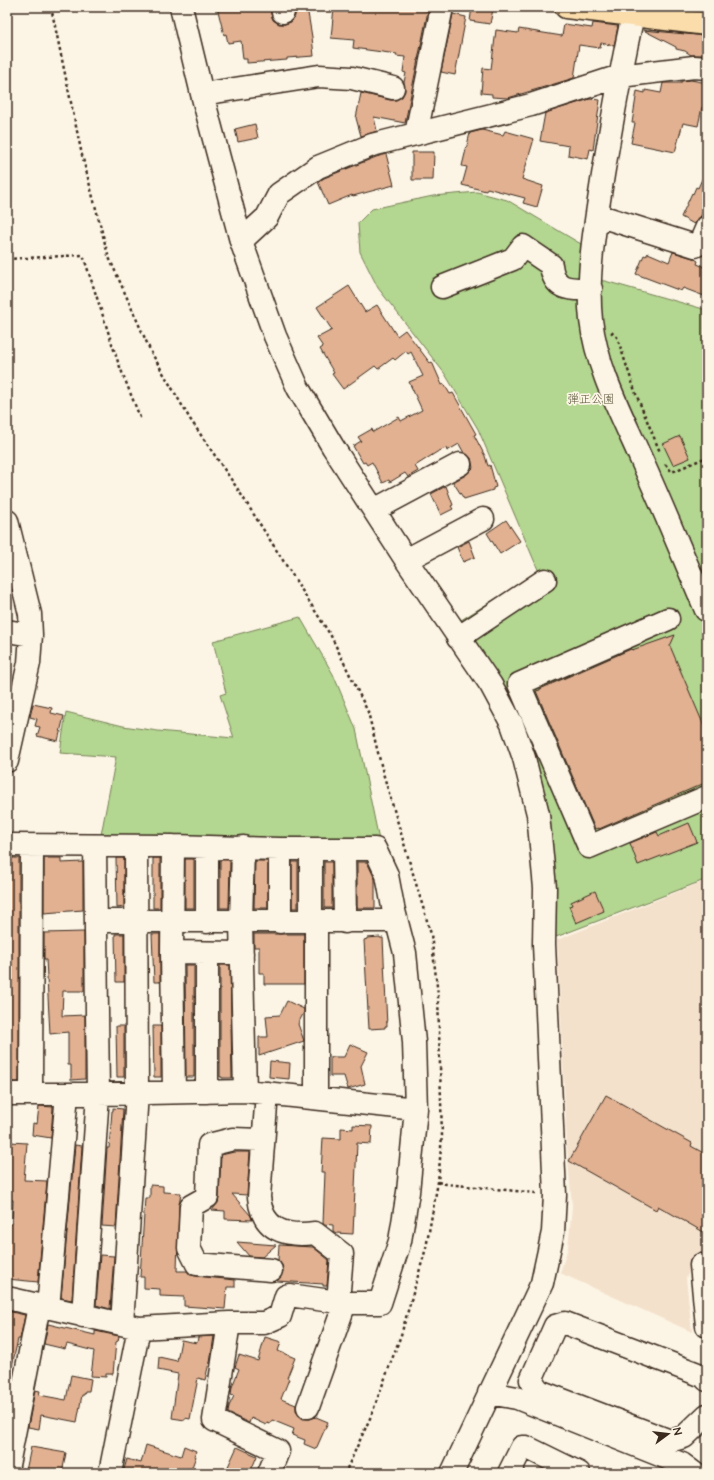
<svg xmlns="http://www.w3.org/2000/svg" width="714" height="1480" font-family="'Architects Daughter','Klee One',sans-serif">
	<style>
		.built { fill: #f4e1cc }
		.green { fill: #b3d690; stroke: #778057 }
		.building { fill: #e1b192; stroke: #3b2a1e }
		.lines { fill: none; stroke-linecap: round; stroke-linejoin: round }
		.minor-casing { stroke: #3b2a1e; stroke-width: 25 }
		.major-casing { stroke: #3b2a1e; stroke-width: 25 }
		.path { stroke: #3b2a1e; stroke-width: 2.5; stroke-dasharray: 3 3; stroke-linecap: butt }
		.minor { stroke: #fcf5e5; stroke-width: 22 }
		.major { stroke: #faddab; stroke-width: 22 }
		.labels { text-anchor: middle; stroke-width: 3.5; stroke-linejoin: round; paint-order: stroke }
		.park-label { font-size: 12px; fill: #59553a; stroke: #fcf5e5 }
	</style>
	<rect width="100%" height="100%" fill="#fcf5e5"/>
	<filter id="ink" filterUnits="userSpaceOnUse"><feTurbulence type="fractalNoise" baseFrequency=".025" numOctaves="2"/><feDisplacementMap in="SourceGraphic" scale="8" xChannelSelector="R" yChannelSelector="G"/><feConvolveMatrix kernelMatrix="1 2 1 2 8 2 1 2 1" color-interpolation-filters="sRGB"/></filter>
	<g filter="url(#ink)">
		<!-- built -->
		<path class="built" d="M707,880V1253L697,1255L686,1278L692,1332L560,1273L568,1247L572,1206L567,1148L557,940Z"/>
		<!-- green -->
		<path class="green" d="M477,192L507,200L581,244L582,279L605,281L707,310V879L556,937L552,873L501,681L461,620L539,572L478,429L445,374L378,288L360,252L358,223L372,209L433,196Z
			M300,617L333,674L356,729L380,845L100,840L116,757L60,753L66,712L123,726L158,731L234,738L220,695L226,693L213,641Z"/>
		<!-- building -->
		<path class="building" d="M217,7H270L271,14L273,20L279,24H285L291,22L295,16V7H307L312,37L314,56L287,58V60L247,63V59H243L241,41L228,43L226,34L224,35Z
			M334,7H419V9L428,11L405,123L374,117L377,131L361,136L356,118L361,93L390,100H396L402,97L405,91L404,82L406,73L403,72L405,57L396,56L397,54L353,48L354,40L331,38Z
			M472,7L493,9L490,24L470,21Z
			M453,14L466,17L455,75L441,72Z
			M593,23L618,26L614,46L601,43L600,48L579,45L574,78L508,98L492,97V94L481,93L483,68L491,69L496,30L518,33L519,29L562,36L564,24L592,28Z
			M643,30L707,36V55H691L685,51L676,49V47Z
			M691,80L707,83V108L702,107L698,126L683,123L675,152L631,143L635,123H632L637,91L645,93V90L661,93L663,83H681V81Z
			M590,99L600,100L593,150L590,149L588,159L568,155L569,146L540,141L545,113Z
			M255,124L258,138L238,142L235,129Z
			M482,130L503,135L505,131L534,139L522,179L543,186L537,207L523,203L525,198L487,188L486,191L462,185L467,167L462,166L470,133Z
			M412,152H434L433,180H412Z
			M386,154L394,185L353,196L352,195L328,205L318,182L324,178L376,157Z
			M707,168V203L701,216L694,224L681,217L692,193L693,194L696,187L698,188Z
			M673,252L693,258L698,261L697,264L707,268V297L683,288L681,291L636,274L644,255L646,256L648,253L669,262Z
			M349,286L365,312L377,305L397,336L405,330L430,363L432,362L442,385L444,384L450,394L453,393L476,434L474,435L485,456L488,466L490,465L496,487L493,488V490L464,499L453,482L466,475L473,468L471,458L464,453L459,444L447,451L446,448L437,452L415,466L418,471L408,477L405,473L390,482L389,480L383,483L372,462L367,465L365,462L363,463L353,446L361,441L358,437L372,429L373,432L399,417L401,421L422,410L409,382L423,376L411,352L408,354L406,351L395,360L393,358L378,369L375,366L343,389L340,385L332,374L334,373L320,349L323,347L317,338L332,330L317,307Z
			M680,436L690,458L673,465L663,444Z
			M446,486L453,505L451,506L453,509L441,515L431,494Z
			M506,520L520,541L500,554L487,533Z
			M469,541L475,557L463,562L457,547Z
			M675,635L670,646L707,733V782L599,829V828L595,829L536,691L540,690V689L631,649L632,650Z
			M33,704L52,708L51,713L64,716L58,741L37,736L40,727L35,726L37,719L30,717Z
			M689,823L697,842L638,865L630,843L657,832L659,836Z
			M9,858H19V1082H7V869H9Z
			M44,858H61V863L83,862V910L44,913Z
			M116,858H124V907L117,908Z
			M153,858H160V908H153Z
			M185,859H194V908H185Z
			M220,860H230L229,908H220Z
			M255,861H268V908H254Z
			M292,862H298V908H292Z
			M324,862H332V908H324Z
			M357,862H367L375,879V908H357Z
			M595,891L604,911L576,923L569,906L572,905L571,902Z
			M84,932V991H63L62,1016L85,1015V1079L71,1080V1065H68V1032L50,1034L46,959H44V933Z
			M115,934H124V982H116Z
			M152,934H160V982H154Z
			M254,934H304V984H264V973H259V947H254Z
			M380,937V938H383L387,1026H385V1028L369,1029L364,940L367,939V938Z
			M185,965H194V1077H186Z
			M220,965H230L232,1078H222V1077H220Z
			M287,1001L304,1009V1012L298,1024L304,1041L259,1056V1037H268L266,1016L280,1015Z
			M116,1026H124V1077H117Z
			M153,1026H161V1077H154Z
			M350,1044L368,1052L361,1066L365,1084L348,1089L344,1076H330V1057H344Z
			M270,1061L290,1063L289,1079L269,1077Z
			M606,1095L692,1143L691,1146L707,1155V1234L658,1206L656,1210L569,1161Z
			M39,1106L53,1107L51,1138L32,1135L33,1123L37,1124Z
			M113,1108L123,1109L116,1227L102,1226L107,1148H109L112,1111H113Z
			M353,1125L372,1126L371,1144L357,1143L353,1234L336,1233L333,1231V1225L323,1224L325,1172H321L323,1138L341,1139V1128L353,1129Z
			M10,1142L27,1143L24,1180L47,1181L38,1282L7,1279V1224H12L13,1200H7V1144H10Z
			M75,1145L82,1146L72,1300L61,1298Z
			M234,1152H250L247,1195L232,1194L251,1216L252,1220L225,1219V1211L212,1210L218,1203L219,1198L221,1155Z
			M150,1185L163,1186V1192L181,1193L179,1205L177,1271H187L190,1275L196,1276L235,1280V1287H227L225,1309L184,1306V1297L160,1296V1289L144,1288V1277H140L145,1198H150Z
			M237,1242L276,1245L262,1257L249,1256Z
			M279,1245L313,1247L329,1260L327,1286H323V1284L277,1281L281,1277L283,1271L282,1265L278,1260Z
			M100,1255L114,1256L110,1309L96,1305Z
			M7,1311L25,1315L20,1339H18L12,1366L7,1365Z
			M48,1324L95,1335V1331L119,1336L118,1341L116,1342L113,1374H106V1377L91,1376L94,1351L67,1344L65,1349L44,1344Z
			M214,1336L210,1363H209L205,1380L198,1378L190,1419L185,1418V1420L172,1418L178,1374L158,1370L159,1357L177,1361L181,1340L197,1343L198,1337Z
			M265,1337L281,1342L278,1351L295,1358L287,1378L289,1379L281,1399L296,1405V1410L298,1415L303,1419H310L316,1417L328,1422L316,1449L304,1444L305,1440L292,1435L294,1429L272,1420L270,1424L267,1423L266,1425L251,1418L249,1423L228,1413L229,1406L234,1396L231,1395L232,1387L239,1369L235,1367L239,1355L258,1361Z
			M71,1375L91,1379L89,1391H85L84,1395H82L77,1422L41,1415L39,1429L28,1427L35,1390L40,1391L39,1395L66,1400Z
			M146,1445L181,1456L184,1446L196,1451L194,1456H196L190,1473H123L127,1459L141,1463Z
			M31,1447L66,1453L62,1473H35L26,1471Z
			M237,1447L257,1456L250,1473H225Z"/>
		<g class="lines">
			<!-- minor casing -->
			<g class="minor-casing">
				<path id="minor" d="M181,7L202,94L241,241L275,336L298,388L333,447L406,560L491,685L512,724L524,758L538,814L545,888L544,944L555,1195L553,1232L542,1283L452,1473
					M282,7L283,12
					M633,15C621,68 612,121 603,175C596,220 586,274 591,320C597,370 622,415 642,461C664,510 685,560 706,610
					M202,94L319,76L352,78L393,88
					M416,134L442,7
					M597,215L695,246L700,243L707,227
					M241,241L267,217L279,194L318,167L372,145L531,105L620,76L694,67L707,68
					M442,287L513,259L523,246L551,265C554,291 569,289 591,289
					M374,510L460,464
					M7,521L30,614L31,635L29,663L7,761
					M406,560L483,519
					M668,619L519,684L589,847L707,797
					M7,631L31,635
					M458,638L545,580
					M7,845L173,846L280,849H375L387,875L393,907L405,953L414,1042L416,1109L408,1192L400,1241L380,1303H345L289,1295L286,1296L280,1316L264,1323H229L139,1328L7,1298
					M173,846L172,952L174,1092
					M207,847V922
					M243,847L241,922L245,1091
					M311,849V922
					M344,849L345,922
					M96,921H396
					M280,922V849
					M172,952L242,953
					M207,953V1092
					M267,1093L259,1197C262,1230 285,1237 315,1233L342,1254L338,1302
					M7,1094H98L245,1091L416,1109
					M31,1094L32,846
					M316,1098V922
					M263,1140L233,1139L209,1145L207,1197L191,1206L189,1248L197,1264L271,1270
					M701,1265L707,1326
					M48,1308L67,1094
					M83,1316L98,1094L95,846
					M229,1323L214,1420L278,1451L269,1473
					M122,1324L137,1093L136,846
					M707,1380L703,1376L565,1323L555,1326L531,1380L539,1391L670,1441L684,1437L707,1415
					M489,1393L517,1398L682,1464L694,1473
					M308,1407L345,1303
					M7,1470L39,1306
					M110,1473L139,1328
					M509,1473L522,1447H526L579,1473"/>
			</g>
			<!-- major casing -->
			<g class="major-casing">
				<path id="major" d="M566,7L707,24"/>
			</g>
			<!-- path -->
			<path class="path" d="M51,7L82,155L108,255L151,352L190,419L237,488L331,636L347,669L368,712L383,773L431,934L438,995L442,1136L438,1182L426,1248L401,1335L371,1416L345,1473
				M7,259L83,255L118,362L141,420
				M611,332L617,337L636,394L660,452
				M665,464L672,472L707,457
				M438,1182L446,1184L536,1193"/>
			<!-- minor -->
			<use href="#minor" class="minor"/>
			<!-- major -->
			<use href="#major" class="major"/>
		</g>
	</g>
	<g class="labels">
		<!-- park labels -->
		<g class="park-label">
			<text x="591" y="403">弾正公園</text>
		</g>
	</g>
	<!-- margin -->
	<rect width="714" height="1480" fill="none" stroke="#fcf5e5" stroke-width="24"/>
	<rect x="12" y="12" width="690" height="1456" fill="none" stroke="#3b2a1e" stroke-width="1.5" filter="url(#ink)"/>
	<!-- north arrow -->
	<g transform="translate(668 1434) rotate(75)" stroke="#fcf5e5" stroke-width="3" paint-order="stroke">
	<path d="M0-3L7 15L0 10L-7 15Z" fill="#3b2a1e"/>
	<text y="-6" font-size="11" font-weight="bold" text-anchor="middle" fill="#3b2a1e">N</text>
	</g>
</svg>
